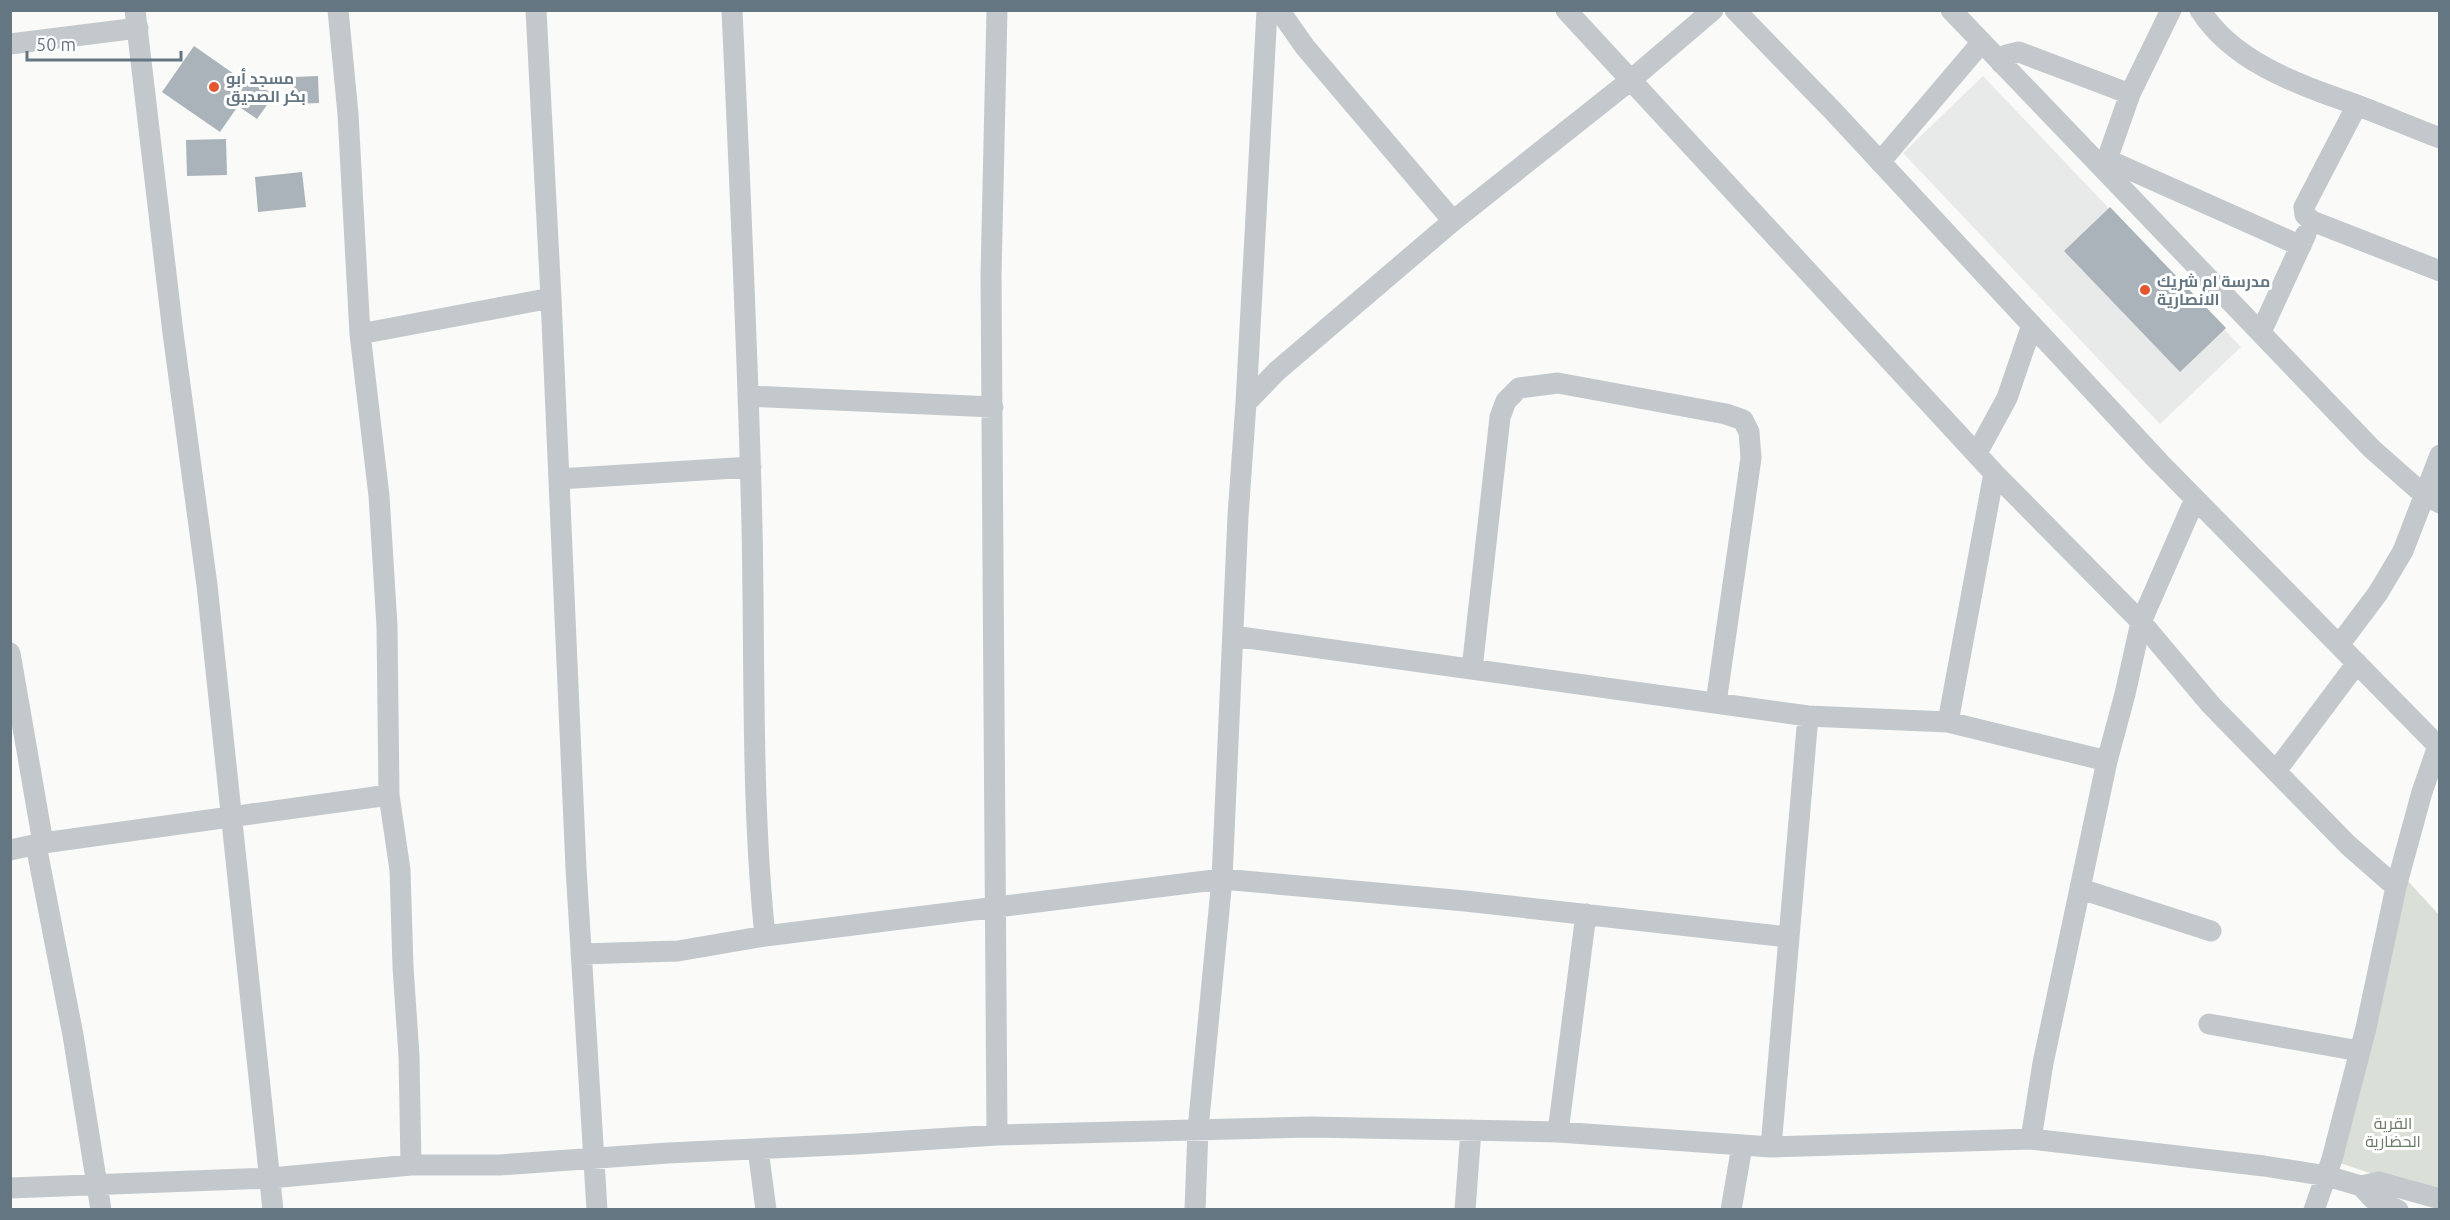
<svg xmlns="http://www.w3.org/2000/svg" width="2450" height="1220" font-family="Ubuntu,Cairo,sans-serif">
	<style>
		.built { fill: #e8e9e9 }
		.green { fill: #dadfd7 }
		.building { fill: #aab3b9 }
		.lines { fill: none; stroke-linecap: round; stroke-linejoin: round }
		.minor { stroke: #c3c8cc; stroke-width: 21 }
		.poi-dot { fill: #e4572e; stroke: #fff; stroke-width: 2 }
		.labels { text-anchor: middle; stroke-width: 6; stroke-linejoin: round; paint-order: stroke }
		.poi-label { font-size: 16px; font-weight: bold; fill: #657683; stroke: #fff; text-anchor: start }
		.park-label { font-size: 16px; fill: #687a64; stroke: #fff }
	</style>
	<rect width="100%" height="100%" fill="#fafaf8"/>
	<!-- built -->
	<path class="built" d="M1983,76L2241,347L2160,424L1903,153Z"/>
	<!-- green -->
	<path class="green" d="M2407,880L2439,915V1196L2337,1162Z"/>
	<!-- building -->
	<path class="building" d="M194,46L247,83L250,79L274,95L257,119L238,106L220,132L162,92Z
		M318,76L319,103L294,104L293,77Z
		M226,139L227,175L187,176L186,140Z
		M302,172L306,207L258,212L255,177Z
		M2110,207L2226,328L2180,372L2064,251Z"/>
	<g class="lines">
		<!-- minor -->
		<path class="minor" d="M135,10L173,333L207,585L273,1210
			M338,10L348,114L360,334L379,496L387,626L389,795L400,870L403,967L409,1056L411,1165
			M536,10L551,298L576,868L597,1210
			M732,10C740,183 748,355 752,527C755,663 751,801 765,936L1222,879L1465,901L1788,937
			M1279,10L1305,47L1453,221
			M1566,10L1994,473L2141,622L2211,705L2348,845L2396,887
			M1735,10L1834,112L2159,462L2440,748
			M1951,10L2372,449L2423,494L2440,503
			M2200,10C2234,63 2298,84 2354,104C2383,115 2411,127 2440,138
			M10,44L138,28
			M2001,63L2006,55L2019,52L2130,94
			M2357,105L2304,207L2305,215L2312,221L2440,271
			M2106,159L2301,246
			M1880,162L1982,42
			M2104,168L2130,94L2171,10
			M2261,332L2306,234
			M360,334L551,298
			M748,396L993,407
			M1246,403L1267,10
			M1977,453L2007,398L2032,325
			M559,479L751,467
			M1233,636L1808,716L1948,722L2107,761
			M2339,645L2378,593L2403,551L2440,455
			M10,653L43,843L389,795
			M1472,669L1500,417L1506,401L1519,388L1558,383L1726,414L1743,420L1749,432L1751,458L1716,703
			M1948,722L1994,473
			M2276,771L2357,663
			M36,845L73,1035L101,1210
			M10,850L43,843
			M2081,889L2211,931
			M581,954L678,951L765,936
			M2209,1024L2359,1051
			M1558,1132L1586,914
			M997,1135L991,276L997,10
			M2031,1139L2043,1063L2107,761L2125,694L2141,622L2195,499
			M1771,1147L1808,716
			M758,1149L766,1210
			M2361,1186L2373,1199L2398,1210
			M10,1188L271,1178L411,1165H499L668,1153L858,1144L997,1135L1310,1127L1558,1132L1771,1147L2031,1139L2264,1166L2327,1176L2361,1186L2379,1182L2440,1199
			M1195,1210L1198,1129L1222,879L1238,516L1246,403L1277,371L1453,221L1632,79L1713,10
			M1465,1210L1471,1130
			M1731,1210L1742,1146
			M2314,1210L2332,1159L2366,1028L2396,887L2422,792L2438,746"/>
	</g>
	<!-- markers -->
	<g class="poi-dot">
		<circle cx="214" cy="87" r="6"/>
		<circle cx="2145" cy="290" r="6"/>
	</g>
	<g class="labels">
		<!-- poi labels -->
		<g class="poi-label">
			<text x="226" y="84">مسجد أبو<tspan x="226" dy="18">بكر الصديق</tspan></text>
			<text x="2157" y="287">مدرسة ام شريك<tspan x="2157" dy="18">الانصارية</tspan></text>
		</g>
		<!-- park labels -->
		<g class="park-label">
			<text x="2393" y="1129">القرية<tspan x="2393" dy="18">الحضارية</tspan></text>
		</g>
	</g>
	<!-- border -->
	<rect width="2450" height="1220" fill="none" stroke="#657683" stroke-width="24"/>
	<!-- scale -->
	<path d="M27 51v9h154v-9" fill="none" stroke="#657683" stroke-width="3"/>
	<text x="36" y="51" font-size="18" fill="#657683" stroke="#ffffff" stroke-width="4.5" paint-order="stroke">50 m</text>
</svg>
